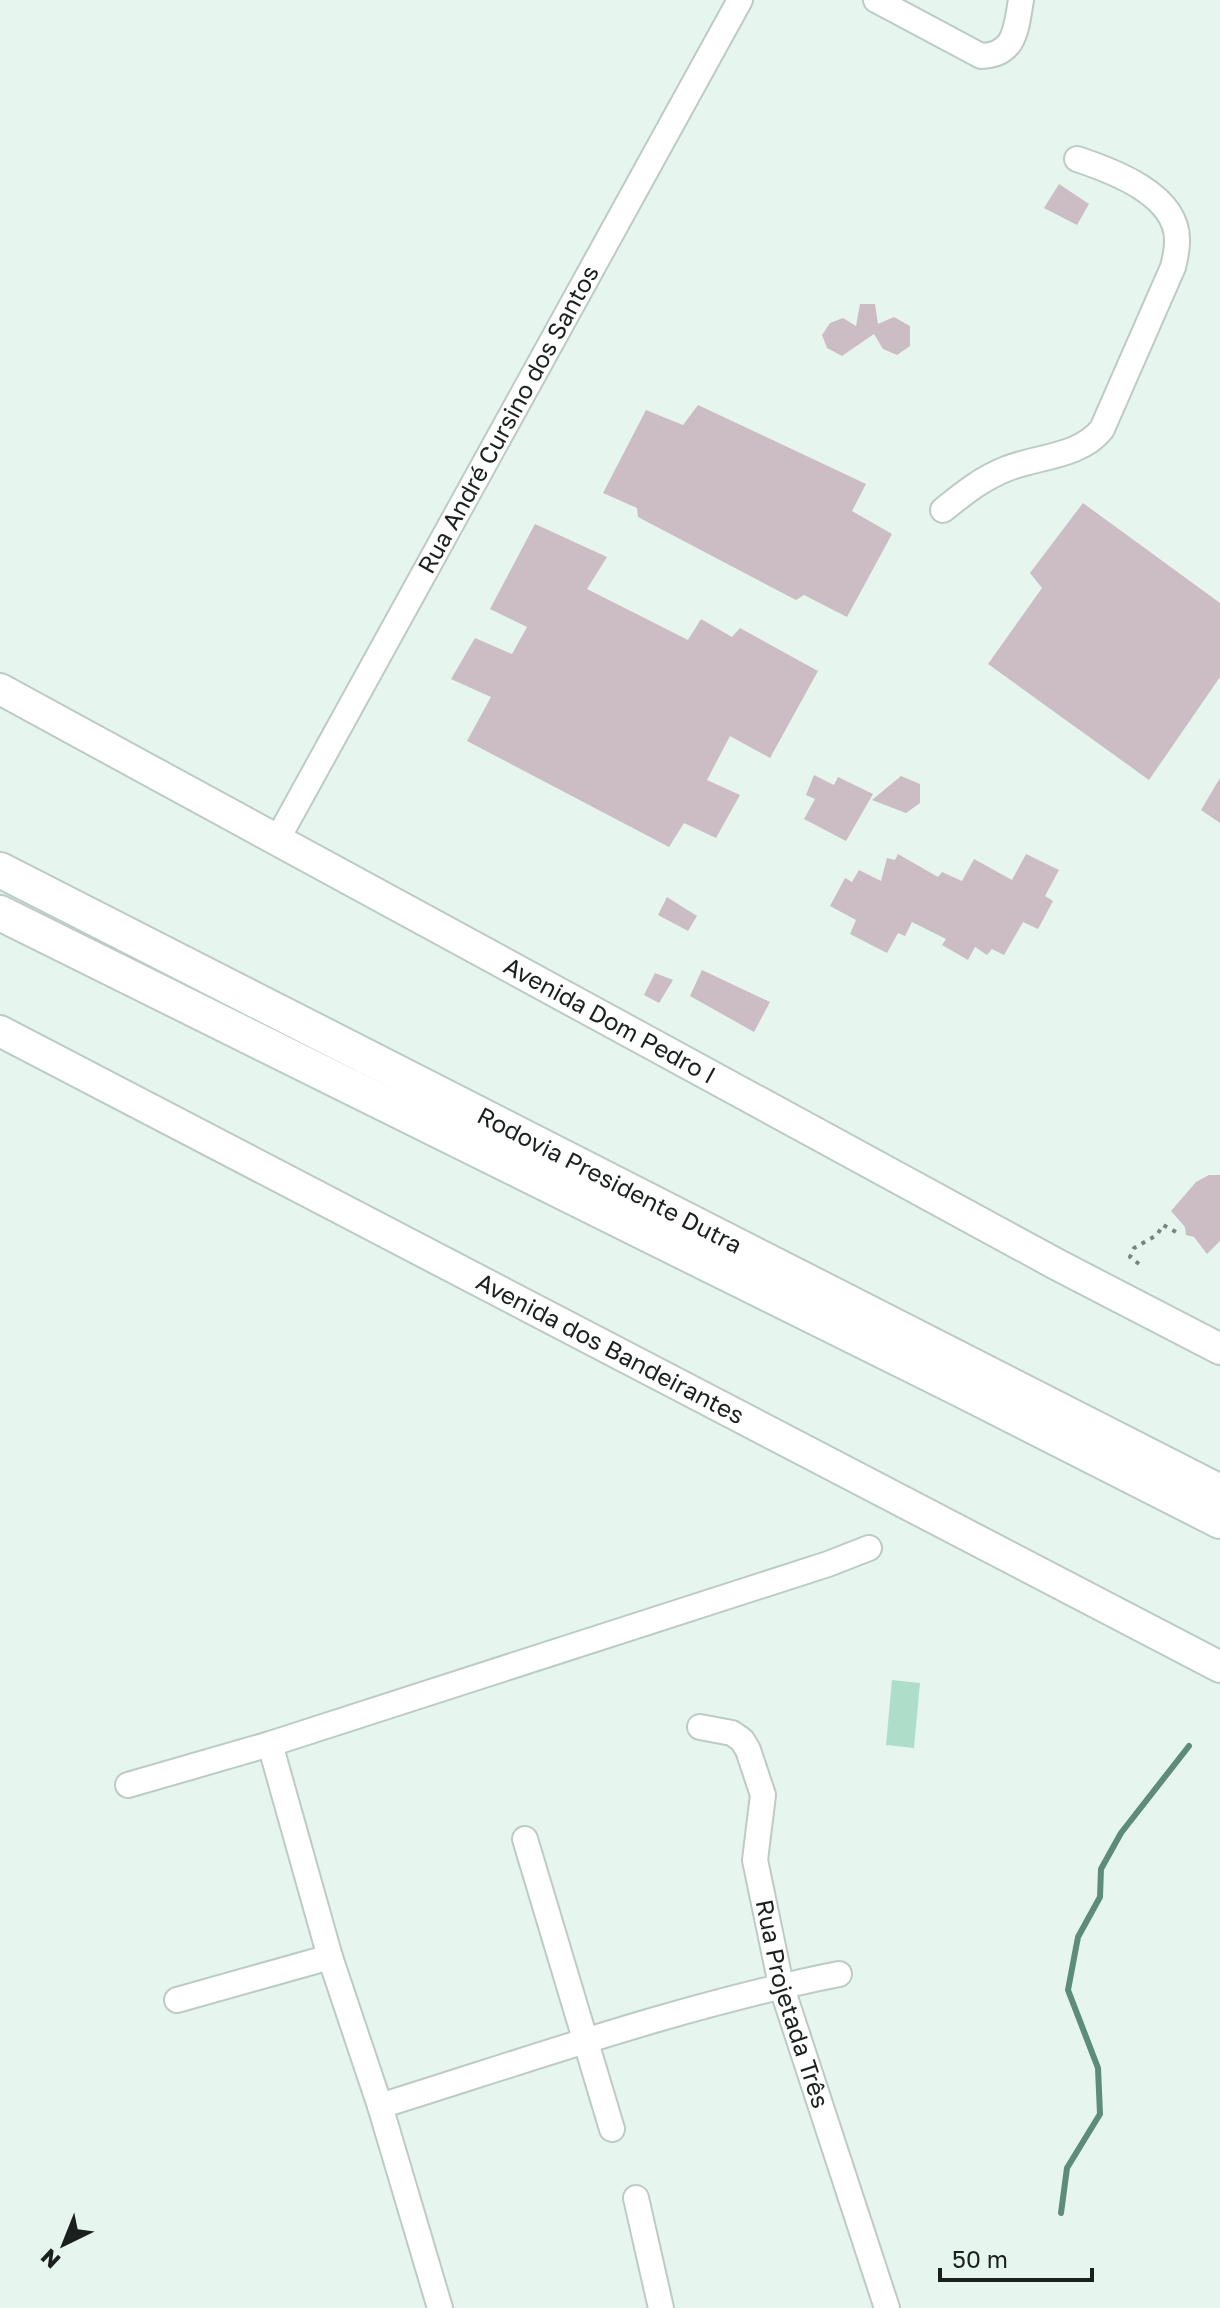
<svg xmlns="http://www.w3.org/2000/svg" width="1220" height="2308" font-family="'Golos Text',sans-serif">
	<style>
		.green { fill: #aedeca }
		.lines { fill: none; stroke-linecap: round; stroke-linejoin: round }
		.stream { stroke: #5e8c7a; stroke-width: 6 }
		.building { fill: #ccbcc3 }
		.minor-casing { stroke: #bccbc4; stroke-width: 28 }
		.major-casing { stroke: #bccbc4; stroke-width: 34 }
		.highway-casing { stroke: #bccbc4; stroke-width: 38 }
		.path { stroke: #79847f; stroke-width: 4; stroke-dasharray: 4 6; stroke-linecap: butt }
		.minor { stroke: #fff; stroke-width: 24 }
		.major { stroke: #fff; stroke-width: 30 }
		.highway { stroke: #fff; stroke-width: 34 }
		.labels { text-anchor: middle; stroke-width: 6; stroke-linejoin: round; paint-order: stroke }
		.street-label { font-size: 24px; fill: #1a201d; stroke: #e6f6ef }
	</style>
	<rect width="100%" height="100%" fill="#e6f6ef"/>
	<!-- green -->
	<path class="green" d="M892,1680L920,1683L914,1748L886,1745Z"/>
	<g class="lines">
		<!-- stream -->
		<path class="stream" d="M1061,2213L1067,2168L1100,2114L1098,2068L1068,1990L1078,1937L1100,1897L1101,1869L1121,1833L1189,1746"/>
	</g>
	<!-- building -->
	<path class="building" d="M1059,184L1089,204L1077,225L1044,208Z
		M860,304H875L878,324L894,317L910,326V346L897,355L883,349L874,334L842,356L827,348L822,335L830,323L843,318L856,326Z
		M698,405L866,484L852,511L892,534L847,617L804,595L796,600L638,517L637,508L603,493L646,410L683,425Z
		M1083,503L1220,603V677L1149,780L988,664L1042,588L1030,573Z
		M535,524L607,557L587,589L688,640L701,619L732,637L740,628L818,671L770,758L730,736L707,780L740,795L716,838L684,823L669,847L467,741L491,697L451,679L475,638L512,654L527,627L490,609Z
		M814,775L834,785L838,777L873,794L846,841L804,819L815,799L806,795Z
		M901,776L920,784V803L906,813L872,800Z
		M1220,778V823L1201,810Z
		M898,854L938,877L942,872L962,881L974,859L1012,880L1026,854L1059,870L1045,896L1053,901L1038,929L1023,922L1004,955L992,949L987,955L975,947L968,960L942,945L946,939L912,922L905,936L898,933L887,953L850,934L856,920L830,906L845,878L852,882L859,870L881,881L887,858L895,860Z
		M667,897L697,916L688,931L658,915Z
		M702,970L770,1002L754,1032L690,996Z
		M655,973L673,980L659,1003L644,995Z
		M1209,1175H1220V1241L1207,1254L1194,1237L1186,1235L1185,1227L1171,1211L1196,1182Z"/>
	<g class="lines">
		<!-- minor casing -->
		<g class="minor-casing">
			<g id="minor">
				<path d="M876,0L981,56C1016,55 1016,28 1021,0"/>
				<path d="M943,510C963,494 981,479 1006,469C1038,456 1080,457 1102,429L1173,267C1175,259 1177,250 1177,242C1179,195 1113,171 1077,159"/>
				<path id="s1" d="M277,840L740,0"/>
				<path id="s2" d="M700,1727L732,1733L742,1740L748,1750L763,1795L755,1860L781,1985L887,2308"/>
				<path d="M270,1744L330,1957L380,2106L440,2308"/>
				<path d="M128,1785L270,1744L828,1564L869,1548"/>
				<path d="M525,1839L612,2129"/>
				<path d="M177,2000L330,1957"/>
				<path d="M380,2106C531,2059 683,2005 839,1974"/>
				<path d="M636,2198L661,2308"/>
			</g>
		</g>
		<!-- major casing -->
		<g class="major-casing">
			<g id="major">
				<path id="s3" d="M0,689L1056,1264L1220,1349"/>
				<path id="s4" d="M0,1031L1220,1667"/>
			</g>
		</g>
		<!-- highway casing -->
		<g class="highway-casing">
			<g id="highway">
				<path id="s5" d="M0,870L1220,1492"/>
				<path d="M0,913L960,1389L1220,1521"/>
			</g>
		</g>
		<!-- path -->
		<path class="path" d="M1139,1264L1130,1257L1134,1248L1157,1235L1163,1225L1176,1232"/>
		<!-- minor -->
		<use href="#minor" class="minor"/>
		<!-- major -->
		<use href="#major" class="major"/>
		<!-- highway -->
		<use href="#highway" class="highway"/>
	</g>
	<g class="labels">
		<!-- street labels -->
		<g class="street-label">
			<text dy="8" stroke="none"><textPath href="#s1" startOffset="480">Rua André Cursino dos Santos</textPath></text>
			<text dy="8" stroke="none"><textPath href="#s3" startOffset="694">Avenida Dom Pedro I</textPath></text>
			<text dy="8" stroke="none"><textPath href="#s5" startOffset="684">Rodovia Presidente Dutra</textPath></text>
			<text dy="8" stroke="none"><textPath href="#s4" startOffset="688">Avenida dos Bandeirantes</textPath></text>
			<text dy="8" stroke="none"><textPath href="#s2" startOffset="318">Rua Projetada Três</textPath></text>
		</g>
	</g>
	<!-- north arrow -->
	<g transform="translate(64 2244) rotate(223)" stroke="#e6f6ef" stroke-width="6" paint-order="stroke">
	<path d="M0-6L14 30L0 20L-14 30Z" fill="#1a201d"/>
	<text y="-12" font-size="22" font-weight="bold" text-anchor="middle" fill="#1a201d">N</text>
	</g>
	<!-- scale -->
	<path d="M940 2268v12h152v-12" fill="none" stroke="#1a201d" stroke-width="4"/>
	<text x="952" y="2268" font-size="24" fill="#1a201d" stroke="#e6f6ef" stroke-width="6" paint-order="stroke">50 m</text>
</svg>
